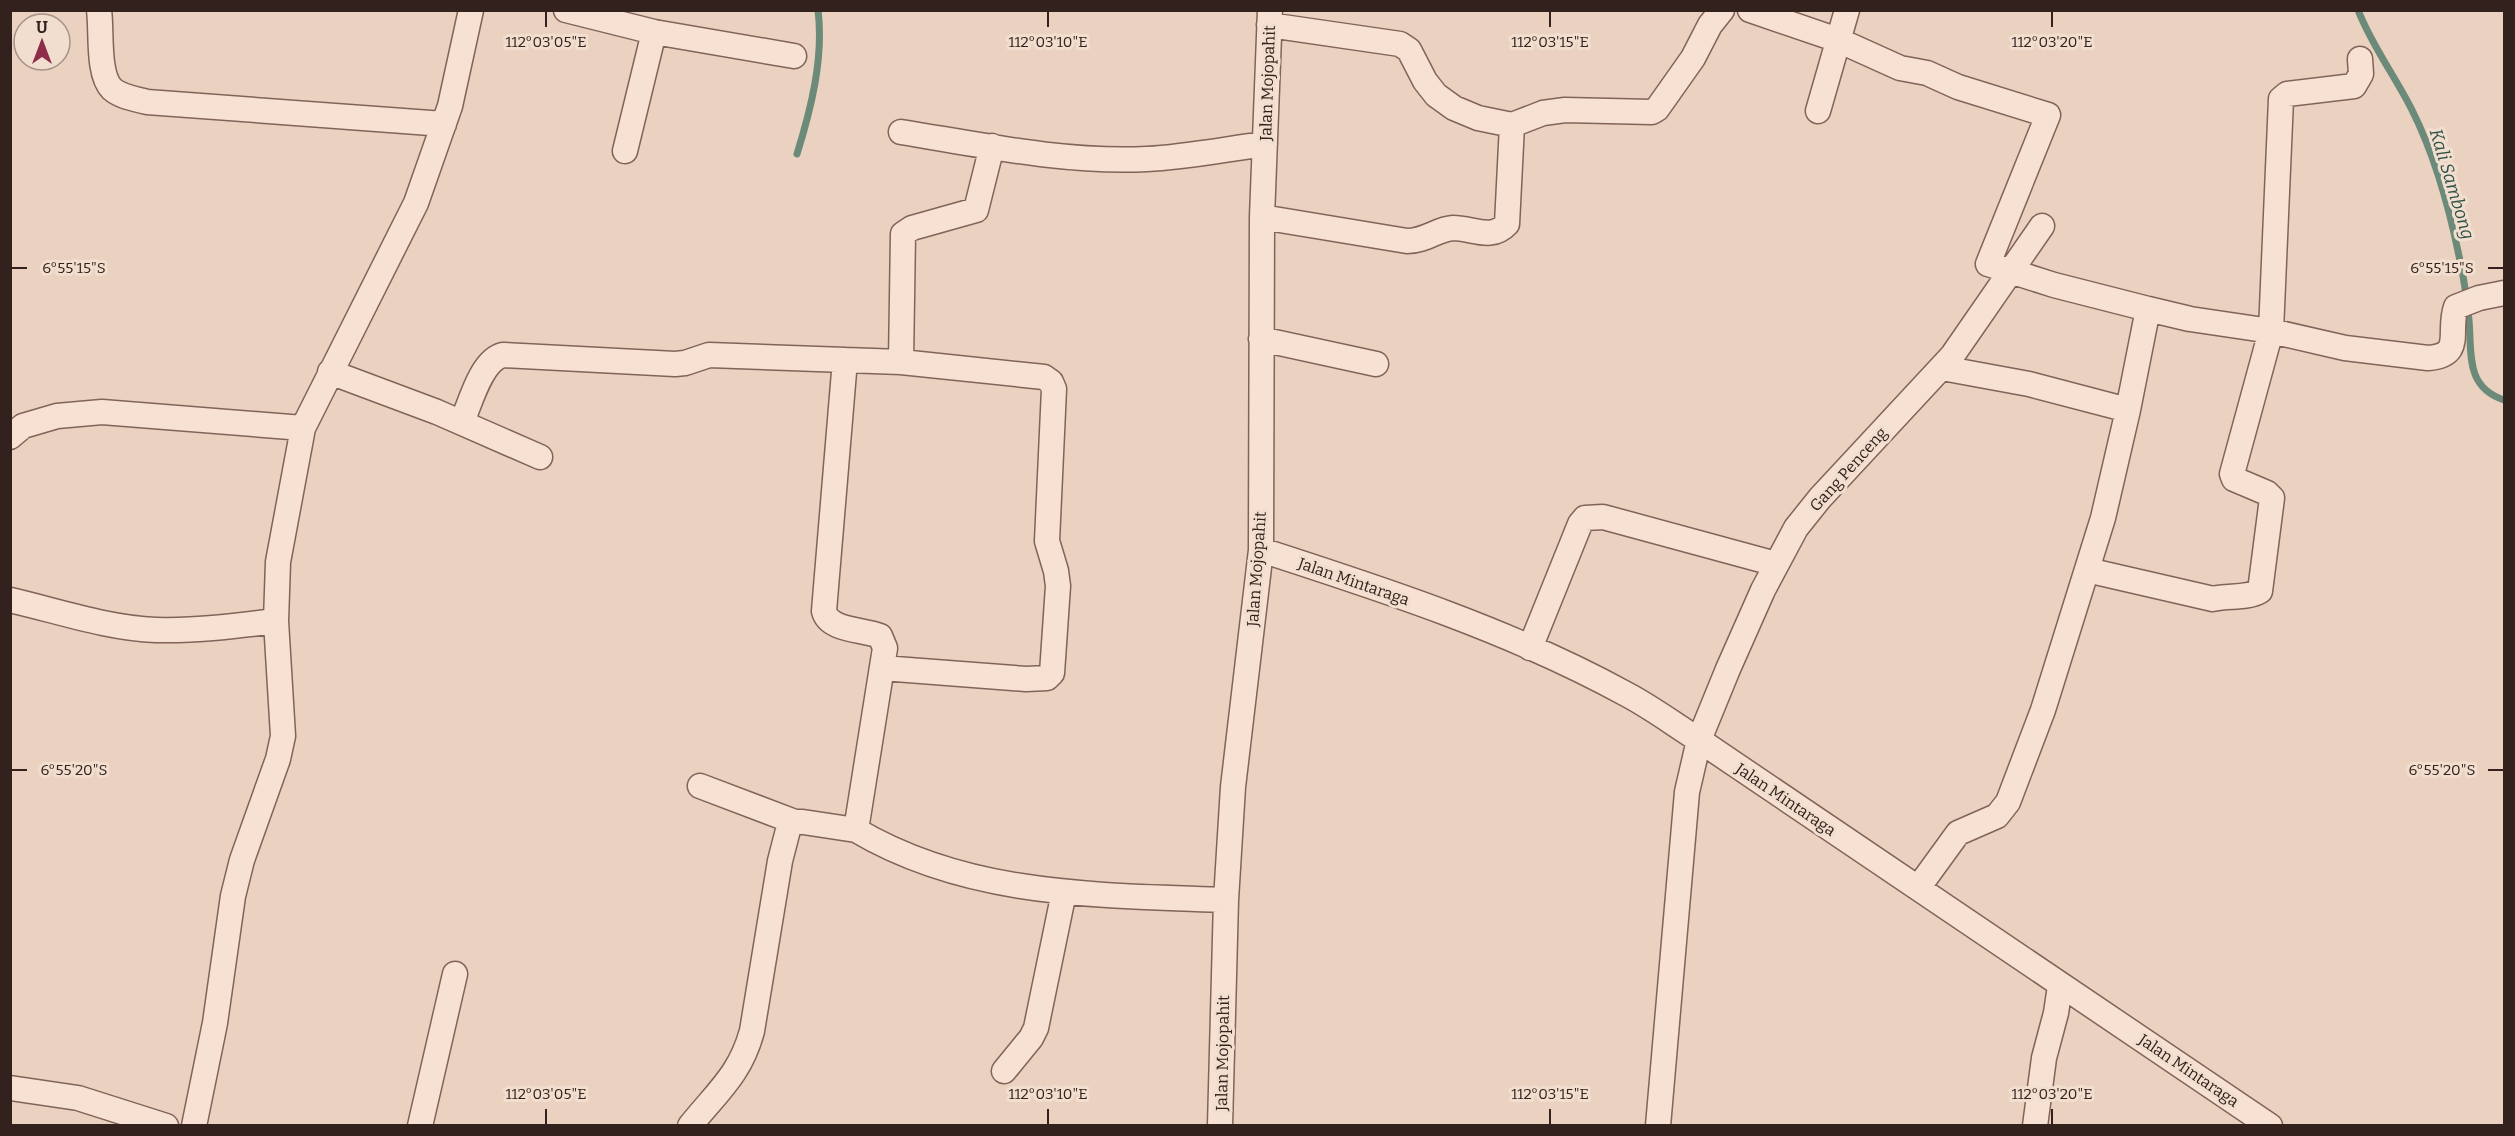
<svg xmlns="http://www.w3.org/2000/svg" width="2515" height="1136" font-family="Bitter,serif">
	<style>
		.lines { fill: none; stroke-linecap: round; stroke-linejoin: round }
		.stream { stroke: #6b8a79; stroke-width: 7 }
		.minor-casing { stroke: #826359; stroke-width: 27 }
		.minor { stroke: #f6e1d2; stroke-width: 24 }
		.ticks { fill: none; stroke: #33211d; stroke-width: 2 }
		.labels { text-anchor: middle; stroke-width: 6; stroke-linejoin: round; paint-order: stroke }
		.street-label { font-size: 16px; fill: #33211d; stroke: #f2decf }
		.water-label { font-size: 18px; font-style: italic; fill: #2d5144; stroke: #f2decf }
		.ticks-label { font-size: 15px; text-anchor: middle; fill: #33211d; stroke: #f2decf; stroke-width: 6; stroke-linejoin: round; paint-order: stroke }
	</style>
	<rect width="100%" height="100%" fill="#ead1c0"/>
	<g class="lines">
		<!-- stream -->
		<path class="stream" d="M2358,10C2372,46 2395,76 2412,110C2436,158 2451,214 2461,266C2465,284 2467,302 2469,320C2472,354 2465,387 2504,400
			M797,154C811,109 824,58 818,10"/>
		<!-- minor casing -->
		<g class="minor-casing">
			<path id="minor" d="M99,10C102,31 97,74 112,89C121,97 136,99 147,102L444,124
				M566,10L654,32L794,56
				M1750,10L1838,40L1900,68L1927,73L1958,87L2048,115L1988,264L2054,285L2148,309L2128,410L2103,518L2043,710L2008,802L1997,816L1958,833L1918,888
				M1269,25L1400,44L1409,50L1425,81L1436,95L1454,108L1478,118L1512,125L1543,113L1565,110L1652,112L1657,109L1693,58L1710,25L1722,10
				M1818,111L1847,10
				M901,132C982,145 1065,163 1147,159C1186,157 1226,149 1265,144
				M625,151L654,32
				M1262,217L1407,241C1426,241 1437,229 1453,228C1473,228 1491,241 1507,224L1512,125
				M2148,309L2190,319L2271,331L2345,348L2428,358C2465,355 2447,332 2456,307L2479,298L2504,293
				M1261,339L1376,364
				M1942,368L2029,384L2128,410
				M330,372L437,412L540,457
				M462,422C470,404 481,360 503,355L675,364L685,363L709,355L845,360
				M10,437L23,426L57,416L102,412L303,428
				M1261,550C1385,590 1511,631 1626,694C1651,707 1675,725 1699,740L2270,1126
				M2087,570L2213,599C2228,595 2246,599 2260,591L2272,498L2267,493L2234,479L2232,474L2271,331L2281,99L2287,94L2354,86L2361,74L2360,59
				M10,600C58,611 107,628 156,630C196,631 236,626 276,621
				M1530,648L1580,524L1585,518L1603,517L1776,564
				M882,668L1026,679L1047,678L1052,673L1058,586L1056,571L1047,541L1054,389L1051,382L1044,377L901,362L903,234L912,228L976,210L992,146
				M700,786L795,822
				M856,830C969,897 1099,895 1226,900
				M1004,1071L1031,1038L1036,1028L1064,892
				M10,1088L78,1098L166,1126
				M194,1126L215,1023L233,896L242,860L278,759L283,736L276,621L278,562L303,428L416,203L450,106L471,10
				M420,1126L455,974
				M690,1126C717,1092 740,1075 752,1031L780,861L789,826L795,822H803L856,830L885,648L880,636C863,629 829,631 824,611L845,360L901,362
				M1220,1126L1226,900L1233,787L1261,550L1262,217L1270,10
				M1658,1126L1687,792L1699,740L1728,669L1763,590L1796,528L1820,498L1952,356L2042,226
				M2035,1126L2044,1058L2056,1013L2060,986"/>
		</g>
		<!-- minor -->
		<use href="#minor" class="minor"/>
	</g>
	<!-- ticks -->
	<path class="ticks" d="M546,12V27M1048,12V27M1550,12V27M2052,12V27M12,268H27M2488,268H2503M12,770H27M2488,770H2503M546,1109V1124M1048,1109V1124M1550,1109V1124M2052,1109V1124"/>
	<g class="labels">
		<!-- street labels -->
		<g class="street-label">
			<text transform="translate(1267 83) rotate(-88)" y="6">Jalan Mojopahit</text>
			<text transform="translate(1848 469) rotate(-48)" y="6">Gang Penceng</text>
			<text transform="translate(1256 569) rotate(-86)" y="6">Jalan Mojopahit</text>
			<text transform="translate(1354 581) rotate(19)" y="6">Jalan Mintaraga</text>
			<text transform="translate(1786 799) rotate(34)" y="6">Jalan Mintaraga</text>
			<text transform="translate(1222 1053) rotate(-89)" y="6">Jalan Mojopahit</text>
			<text transform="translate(2189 1070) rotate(34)" y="6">Jalan Mintaraga</text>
		</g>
		<!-- water labels -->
		<g class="water-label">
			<text transform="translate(2452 184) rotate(73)" y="6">Kali Sambong</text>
		</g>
	</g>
	<g class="ticks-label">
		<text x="546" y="47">112°03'05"E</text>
		<text x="1048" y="47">112°03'10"E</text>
		<text x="1550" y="47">112°03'15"E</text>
		<text x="2052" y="47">112°03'20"E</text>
		<text x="74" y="273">6°55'15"S</text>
		<text x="2442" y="273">6°55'15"S</text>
		<text x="74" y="775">6°55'20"S</text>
		<text x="2442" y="775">6°55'20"S</text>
		<text x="546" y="1099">112°03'05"E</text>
		<text x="1048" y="1099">112°03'10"E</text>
		<text x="1550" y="1099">112°03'15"E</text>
		<text x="2052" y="1099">112°03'20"E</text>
	</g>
	<!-- border -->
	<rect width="2515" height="1136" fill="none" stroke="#33211d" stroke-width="24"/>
	<!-- north arrow -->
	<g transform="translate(42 42)"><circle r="28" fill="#f2decf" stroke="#a69288" stroke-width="1.5"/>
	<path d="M0-4.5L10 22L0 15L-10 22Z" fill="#8d2d4a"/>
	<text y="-9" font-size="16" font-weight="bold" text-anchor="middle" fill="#33211d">U</text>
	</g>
</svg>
